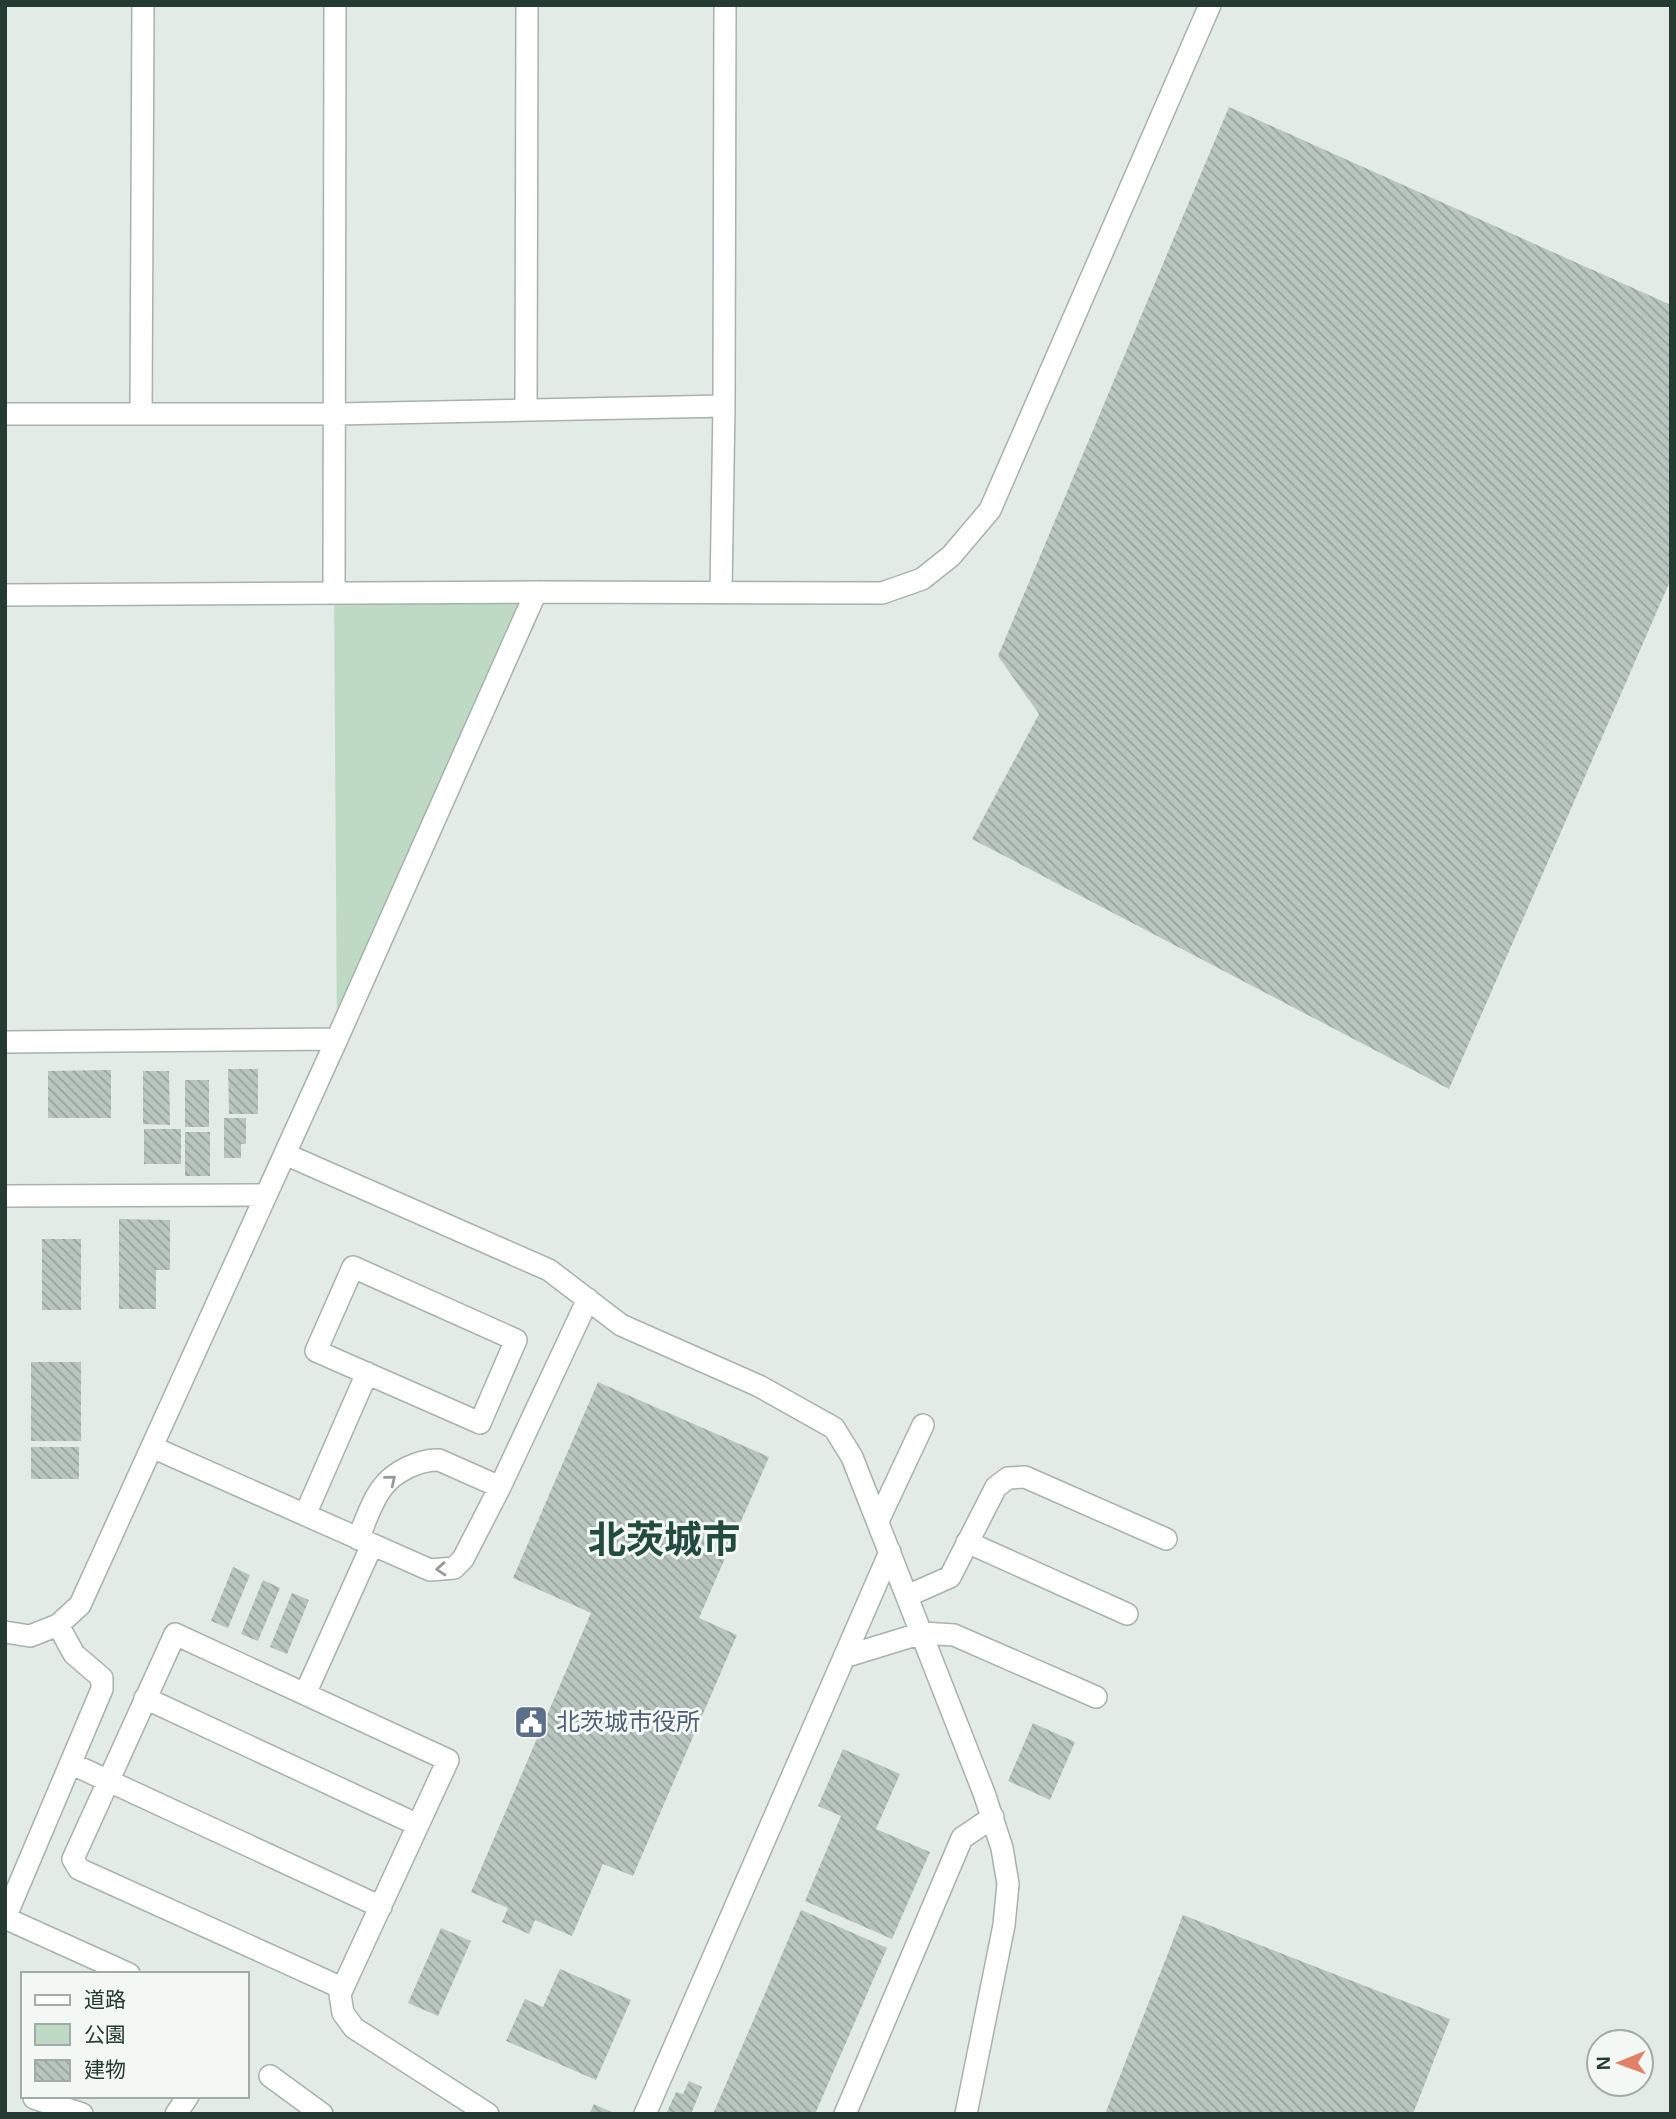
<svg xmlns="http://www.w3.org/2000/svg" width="1676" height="2119" font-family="Arial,'Noto Sans JP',sans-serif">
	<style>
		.park { fill: #bfdac4 }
		.building { fill: url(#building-back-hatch) }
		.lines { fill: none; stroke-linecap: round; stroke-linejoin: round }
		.minor-casing { stroke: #a6b2ad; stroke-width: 24 }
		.minor { stroke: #fff; stroke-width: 21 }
		.oneway { stroke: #929c99 }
		.labels { text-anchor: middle; stroke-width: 6; stroke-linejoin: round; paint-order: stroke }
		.service-label { font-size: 24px; fill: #4e5e75; stroke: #f3f8f5; text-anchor: start }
		.town-label { font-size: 38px; font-weight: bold; fill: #234a3e; stroke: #f3f8f5 }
	</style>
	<defs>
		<pattern id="building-back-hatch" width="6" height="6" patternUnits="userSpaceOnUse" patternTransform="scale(1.75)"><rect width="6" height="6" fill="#b9c6c0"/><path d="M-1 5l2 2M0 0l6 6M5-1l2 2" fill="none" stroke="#96a29d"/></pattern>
	</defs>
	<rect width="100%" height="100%" fill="#e3ebe7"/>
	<!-- park -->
	<path class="park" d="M536,592L337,1039L334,593Z"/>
	<!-- building -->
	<path class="building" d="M1229,107L1671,305V579L1449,1089L972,839L1039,714L998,656Z
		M228,1069H258V1114H229Z
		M111,1070V1118H48V1071Z
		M143,1071H169L170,1125L143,1124Z
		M185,1080H209V1127H185Z
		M224,1118H246V1144H241V1158H224Z
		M144,1129H181V1164H144Z
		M185,1132H210V1176H185Z
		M119,1219L170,1220V1270H156V1309H119Z
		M42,1239H81V1310H42Z
		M31,1362H81V1441H31Z
		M598,1382L769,1457L699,1618L737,1635L633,1876L603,1864L572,1936L535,1920L529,1934L502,1922L508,1908L471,1892L591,1613L513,1578Z
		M31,1447H79V1479H31Z
		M233,1567L250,1575L228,1628L211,1621Z
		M263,1580L280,1588L258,1641L241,1634Z
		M292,1593L309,1600L287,1654L270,1647Z
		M1033,1723L1075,1742L1050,1800L1008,1781Z
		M843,1749L900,1774L876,1829L930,1852L892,1939L805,1901L841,1816L818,1806Z
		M801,1910L887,1948L815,2114H713Z
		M1183,1915L1450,2019L1413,2114H1105Z
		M441,1928L471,1941L438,2016L408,2003Z
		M560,1969L631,2000L596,2080L506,2041L525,1999L543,2007Z
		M689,2081L702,2087L691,2114H666L676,2092L683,2094Z
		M594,2104L616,2114H589Z"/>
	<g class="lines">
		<!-- minor casing -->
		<g class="minor-casing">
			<path id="minor" d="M526,409L527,5
				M141,413L143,5
				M5,414H336L724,406
				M721,592L724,406L725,5
				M334,593L335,5
				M5,595L536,592L882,593L922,579L951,556L990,510L1210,5
				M5,1042L337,1039
				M285,1154L549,1270L621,1325L759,1386L834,1428L852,1457L984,1793L1002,1848L1008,1884L1004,1925L966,2114
				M5,1196L266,1195
				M353,1267L516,1340L480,1423L316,1351Z
				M152,1447L430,1570L454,1568L463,1559L500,1487L439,1460C420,1459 393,1472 382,1488C371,1502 365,1523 358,1539
				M500,1487L588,1299
				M305,1515L367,1373
				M878,1521L923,1425
				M967,1542L1127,1614
				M907,1596L950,1577L996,1487L1008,1478L1025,1477L1166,1539
				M58,1625L74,1654L102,1678V1689L5,1918L129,1974
				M5,1632L30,1636L58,1625L80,1605L337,1039L536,592
				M844,1657L922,1633L954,1635L1096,1697
				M305,1694L372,1545
				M145,1698L418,1825
				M72,1764L381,1907
				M342,1988L79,1869L73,1859L175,1634L448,1760L340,1994L343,2013L354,2028L488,2114
				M270,2076L322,2114
				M34,2098L82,2114
				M176,2114L188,2096
				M645,2114L890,1552
				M845,2114L962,1838L993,1817"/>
		</g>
		<!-- minor -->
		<use href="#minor" class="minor"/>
	</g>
	<!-- one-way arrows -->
	<defs><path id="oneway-chevron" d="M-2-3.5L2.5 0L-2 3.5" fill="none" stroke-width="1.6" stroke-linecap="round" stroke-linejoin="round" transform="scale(1.75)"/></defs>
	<g class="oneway">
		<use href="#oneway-chevron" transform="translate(391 1480) rotate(-39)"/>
		<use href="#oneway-chevron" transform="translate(441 1569) rotate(176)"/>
	</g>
	<!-- icons -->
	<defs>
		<g id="civic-square" transform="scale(1.75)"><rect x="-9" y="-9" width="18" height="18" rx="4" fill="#5c6f8a" stroke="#f3f8f5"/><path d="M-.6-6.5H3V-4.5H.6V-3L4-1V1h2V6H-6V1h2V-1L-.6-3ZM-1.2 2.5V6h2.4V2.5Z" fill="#fff"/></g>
	</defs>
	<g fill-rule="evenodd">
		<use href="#civic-square" x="531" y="1722"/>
	</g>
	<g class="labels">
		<!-- service labels -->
		<g class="service-label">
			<text x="556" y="1730">北茨城市役所</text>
		</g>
		<!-- town labels -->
		<g class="town-label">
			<text x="664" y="1553">北茨城市</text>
		</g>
	</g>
	<!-- border -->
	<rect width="1676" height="2119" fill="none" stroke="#253a33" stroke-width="14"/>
	<!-- legend -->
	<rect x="21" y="1972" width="228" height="126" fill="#f3f8f5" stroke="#a1aca7" stroke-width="2"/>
	<rect x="35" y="1995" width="35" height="10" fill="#ffffff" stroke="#a1aca7" stroke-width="2"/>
	<text x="84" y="2007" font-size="21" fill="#253a33">道路</text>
	<rect x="35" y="2024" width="35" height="21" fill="#bfdac4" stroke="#a1aca7" stroke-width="2"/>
	<text x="84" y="2042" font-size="21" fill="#253a33">公園</text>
	<rect x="35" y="2060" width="35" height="21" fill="url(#building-back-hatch)" stroke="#a1aca7" stroke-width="2"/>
	<text x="84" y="2077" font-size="21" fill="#253a33">建物</text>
	<!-- north arrow -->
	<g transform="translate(1620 2063) rotate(269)"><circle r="33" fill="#f3f8f5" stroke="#a1aca7" stroke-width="2"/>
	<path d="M0-5L12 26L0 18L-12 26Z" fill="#e2806a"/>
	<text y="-10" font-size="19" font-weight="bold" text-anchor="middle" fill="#253a33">N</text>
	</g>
</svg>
